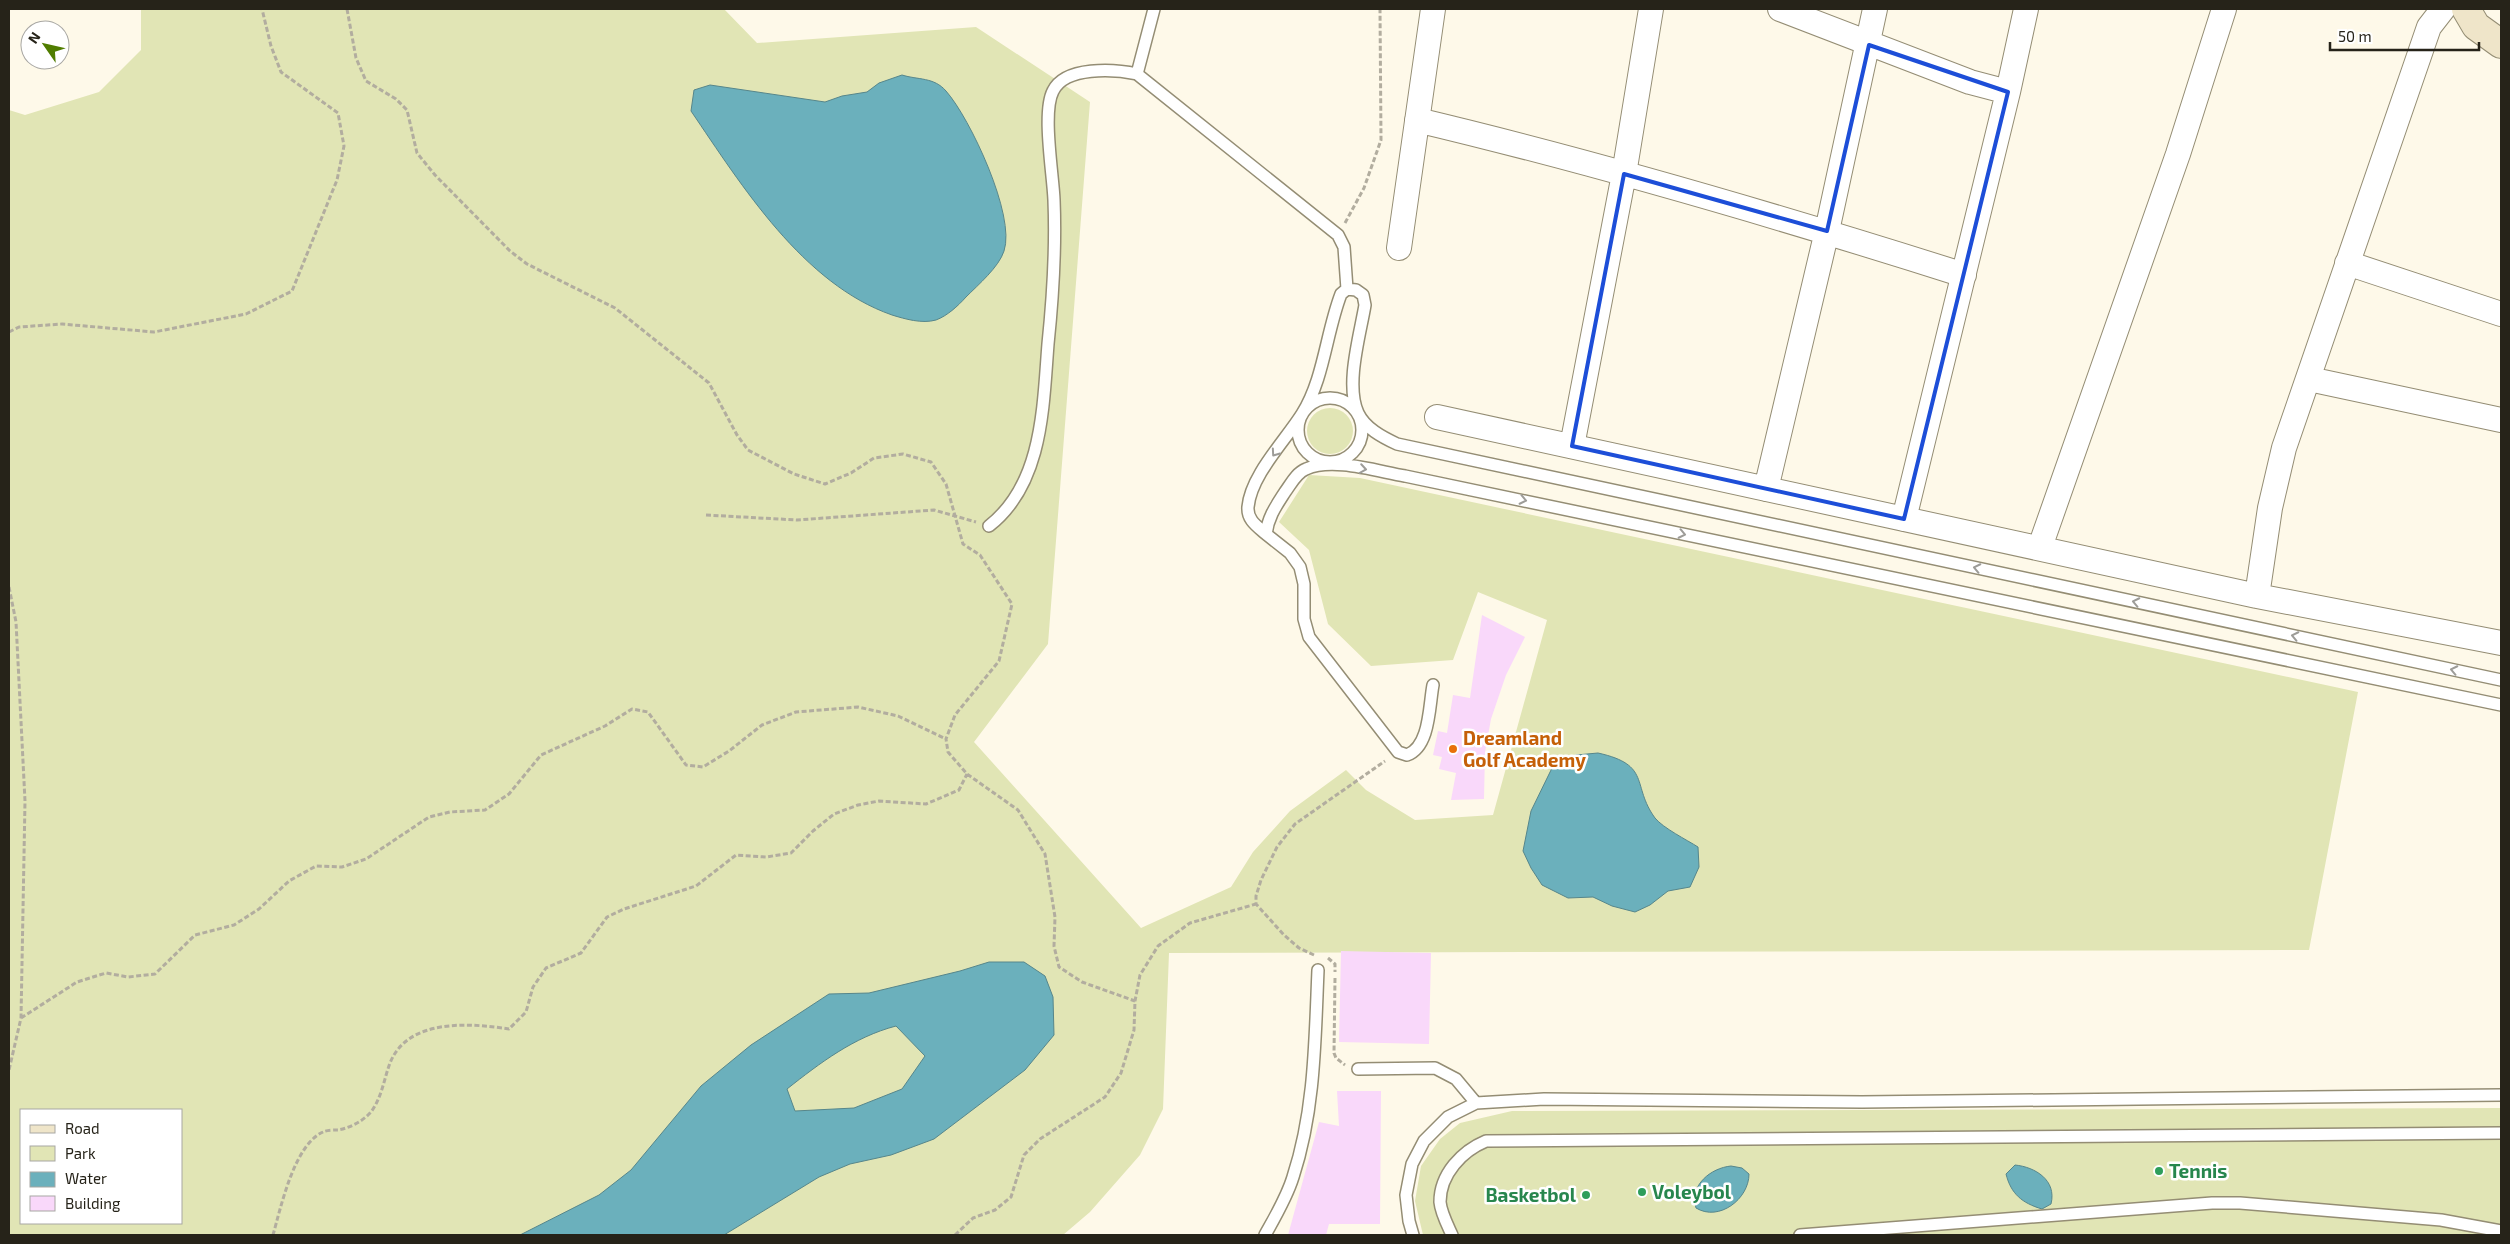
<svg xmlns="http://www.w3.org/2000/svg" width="2510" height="1244" font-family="'Exo 2',sans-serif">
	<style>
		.green { fill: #e1e5b5; fill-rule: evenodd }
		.water { fill: #6bb0bc; stroke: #56868b; fill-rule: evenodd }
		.building { fill: #f9d8fa }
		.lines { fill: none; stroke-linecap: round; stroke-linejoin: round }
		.lane-casing { stroke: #948d74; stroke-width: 14 }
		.street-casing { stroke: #948d74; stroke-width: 26 }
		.secondary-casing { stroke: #948d74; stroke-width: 30 }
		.path { stroke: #b2ad9f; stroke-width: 3; stroke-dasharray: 5 2.5; stroke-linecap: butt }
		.lane { stroke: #fff; stroke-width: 11 }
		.street { stroke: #fff; stroke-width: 24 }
		.secondary { stroke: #efe5c9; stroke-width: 28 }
		.oneway { stroke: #9d9c98 }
		.marked { fill: none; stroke: #1d4ed8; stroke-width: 4; stroke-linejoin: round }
		.food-dot { fill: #e8710a; stroke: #fff; stroke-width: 2 }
		.leisure-dot { fill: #2e9e5b; stroke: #fff; stroke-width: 2 }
		.labels { text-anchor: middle; stroke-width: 5; stroke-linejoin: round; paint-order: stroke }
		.food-label { font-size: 19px; font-weight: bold; fill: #c56008; stroke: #fff; text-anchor: start }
		.leisure-label { font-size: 19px; font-weight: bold; fill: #27864d; stroke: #fff; text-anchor: start }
	</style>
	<rect width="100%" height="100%" fill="#fef9e9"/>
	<!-- green -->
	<path class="green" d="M141,9H724L757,43L976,27L1090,102L1048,644L974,742L1141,928L1231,887L1253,852L1290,811L1346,770L1366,790L1415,820L1493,815L1547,620L1478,592L1453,660L1371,666L1328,624L1309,550L1279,522L1309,475L1360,478L2358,692L2309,950L1169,953L1163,1109L1140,1155L1090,1212L1063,1235H9V110L25,115L99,92L141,50ZM21,1110H181V1223H21Z
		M1307 431a23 23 0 1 1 46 0a23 23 0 1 1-46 0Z
		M2501,1108V1235H1423L1415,1201L1421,1166L1440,1139L1460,1123L1512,1111Z"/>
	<!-- water -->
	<path class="water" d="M902,75C918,80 934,77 946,91C970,118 1016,216 1004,251C999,267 978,285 966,297C958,306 947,316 936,320C922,324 905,319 892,315C803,284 742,186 691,111L694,90L710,85L825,102L842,96L867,92L879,83Z
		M1598,753C1652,765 1631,785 1655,818C1663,828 1687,840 1698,847L1699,867L1690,887L1668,891L1650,905L1635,912L1612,906L1593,897L1568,898L1542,885L1531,868L1523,851L1531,811L1553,766L1576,755Z
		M989,962H1024L1045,976L1053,997L1054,1035L1025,1070L934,1139L891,1155L850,1164L819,1177L724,1235H520L599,1195L631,1170L701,1086L751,1045L829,994L869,993L960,971ZM896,1026L925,1056L902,1089L854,1108L795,1111L787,1089C820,1063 854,1037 896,1026Z
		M2015,1165C2035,1167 2057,1180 2051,1204L2042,1209C2022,1203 2011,1194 2006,1174Z
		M1731,1166L1742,1168L1749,1174C1749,1199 1719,1222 1696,1208C1689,1185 1711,1168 1731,1166Z"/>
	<!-- building -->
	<path class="building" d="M1482,615L1525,637L1506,675L1491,719L1485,752L1484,799L1451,800L1456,773L1439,769L1442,757L1433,755L1438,731L1447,733L1453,695L1470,698Z
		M1341,951L1431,953L1429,1044L1339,1042Z
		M1337,1091H1381L1380,1224H1329L1326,1235H1288L1319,1122L1339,1126Z"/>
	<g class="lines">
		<!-- lane casing -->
		<g class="lane-casing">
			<path id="lane" d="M1137,74L1154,9
				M1298 430a32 32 0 1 1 64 0a32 32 0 1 1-64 0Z
				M989,526C1043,484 1043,407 1048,344C1053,296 1056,249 1054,200C1053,174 1042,112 1053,91C1065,66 1114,69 1137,74L1338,235L1344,247L1347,289
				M1266,534L1290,553L1300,567L1304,584V619L1309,637L1398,752L1407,755C1430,747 1429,706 1433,685
				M2501,680L1397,444C1382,437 1365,428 1358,413C1345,385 1360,335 1365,305L1363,295L1356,290L1347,289L1341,294C1326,333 1324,379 1302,414C1285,441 1251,475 1248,507C1247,520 1257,526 1266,534C1268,517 1276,506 1285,492C1291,484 1296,473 1306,469C1332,457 1376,471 1405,476L2501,705
				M1358,1069L1435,1068L1456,1079L1476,1103
				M1265,1235C1275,1217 1287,1197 1293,1177C1315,1110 1315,1039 1318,970
				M1413,1235L1409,1221L1406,1195L1412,1164L1424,1141L1448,1117L1476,1103L1544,1099L1862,1102L2501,1095
				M1452,1235C1448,1226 1441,1213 1440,1202C1440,1174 1462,1151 1486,1141L2501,1133
				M1800,1235L2212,1203H2240L2441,1220L2501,1231"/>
		</g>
		<!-- street casing -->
		<g class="street-casing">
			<path id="street" d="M1780,9L1970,82L2008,92
				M1417,120C1602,164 1784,218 1964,275
				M1399,248L1433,9
				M2347,263L2501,314
				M2309,379L2501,420
				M1437,417L2257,596L2501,643
				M1572,446L1624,174L1651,9
				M1766,489L1827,231L1875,9
				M1904,519L2008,92L2026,9
				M2040,547L2178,154L2224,9
				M2257,596L2270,508L2284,448L2429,27L2443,9"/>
		</g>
		<!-- secondary casing -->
		<g class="secondary-casing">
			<path id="secondary" d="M2466,9L2476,26L2501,44"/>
		</g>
		<!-- path -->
		<path class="path" d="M347,9L356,58L366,81L396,99L407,110L417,153L435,175L510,251L527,264L615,308L709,383L737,435L748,450L794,474L825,484L851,473L874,458L903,454L931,462L946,484L963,544L980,555L1012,604L999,661L955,715L946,739L948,752L967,774L1018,810L1045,854L1055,917L1054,946L1059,967L1082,982L1135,1001
			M1345,223L1364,188L1381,140L1380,9
			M9,332L19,327L62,324L154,332L246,314L292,291L337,180L344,146L338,113L281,72L271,46L262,9
			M706,515L797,520L934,510L976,522
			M9,587L16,622L25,801L21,1018L9,1070
			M1314,955L1299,948L1284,935L1256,904V896L1261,880L1277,847L1295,824L1385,761
			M1328,958L1335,964V972
			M1335,978L1334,1053L1336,1058L1345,1065
			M21,1018L77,982L106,973L128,977L155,974L195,935L234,925L259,909L289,881L316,866L342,867L366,859L429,817L450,812L485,810L509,794L541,755L605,726L632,709L648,712L686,765L703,767L729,751L762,725L796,712L858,707L898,716L946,739
			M273,1235C281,1207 294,1145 323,1132C327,1130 334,1130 338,1130C350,1128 363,1121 371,1112C382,1097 384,1079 390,1063C408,1018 470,1023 509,1029L526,1012L533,987L546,968L581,953L607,917L624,909L696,886L736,855L766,857L791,853L813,831L834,814L858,805L879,801L926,804L959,790L967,774
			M955,1235L973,1218L995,1210L1011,1197L1024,1155L1040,1139L1105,1097L1121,1073L1134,1030L1135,1001L1140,975L1158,946L1190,923L1256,904"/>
		<!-- lane -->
		<use href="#lane" class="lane"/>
		<!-- street -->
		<use href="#street" class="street"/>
		<!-- secondary -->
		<use href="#secondary" class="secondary"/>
	</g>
	<!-- one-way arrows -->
	<defs><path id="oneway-chevron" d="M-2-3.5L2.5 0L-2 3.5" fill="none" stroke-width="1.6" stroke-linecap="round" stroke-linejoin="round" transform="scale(1.25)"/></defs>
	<g class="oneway">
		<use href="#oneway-chevron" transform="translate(1275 453) rotate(125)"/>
		<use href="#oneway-chevron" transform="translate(1363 469) rotate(9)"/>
		<use href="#oneway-chevron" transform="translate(1523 500) rotate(12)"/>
		<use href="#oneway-chevron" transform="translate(1682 534) rotate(12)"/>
		<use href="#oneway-chevron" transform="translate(1977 568) rotate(-168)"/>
		<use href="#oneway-chevron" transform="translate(2136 602) rotate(-168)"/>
		<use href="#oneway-chevron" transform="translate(2295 636) rotate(-168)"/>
		<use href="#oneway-chevron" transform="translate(2454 670) rotate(-168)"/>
	</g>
	<!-- marked area -->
	<path class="marked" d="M1869,45L2008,92L1904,519L1572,446L1624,174L1827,231Z"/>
	<!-- markers -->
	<circle class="food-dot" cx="1453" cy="749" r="5"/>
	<g class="leisure-dot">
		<circle cx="2159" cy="1171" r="5"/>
		<circle cx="1642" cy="1192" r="5"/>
		<circle cx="1586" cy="1195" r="5"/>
	</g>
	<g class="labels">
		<!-- food labels -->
		<g class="food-label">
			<text x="1463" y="745">Dreamland<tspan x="1463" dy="22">Golf Academy</tspan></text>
		</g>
		<!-- leisure labels -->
		<g class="leisure-label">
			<text x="2169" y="1178">Tennis</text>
			<text x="1652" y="1199">Voleybol</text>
			<text x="1576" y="1202" text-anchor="end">Basketbol</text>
		</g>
	</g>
	<!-- border -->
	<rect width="2510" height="1244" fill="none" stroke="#262319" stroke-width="20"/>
	<!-- legend -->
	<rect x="20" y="1109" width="162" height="115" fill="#ffffff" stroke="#a8a7a3"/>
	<rect x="30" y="1125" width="25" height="8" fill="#efe5c9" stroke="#a8a7a3"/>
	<text x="65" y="1134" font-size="15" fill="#262319">Road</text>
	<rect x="30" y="1146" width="25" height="15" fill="#e1e5b5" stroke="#a8a7a3"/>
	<text x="65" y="1159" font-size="15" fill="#262319">Park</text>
	<rect x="30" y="1172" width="25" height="15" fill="#6bb0bc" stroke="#a8a7a3"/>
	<text x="65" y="1184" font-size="15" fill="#262319">Water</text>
	<rect x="30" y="1196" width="25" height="15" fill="#f9d8fa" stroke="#a8a7a3"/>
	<text x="65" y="1209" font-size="15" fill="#262319">Building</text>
	<!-- north arrow -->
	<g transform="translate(45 45) rotate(304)"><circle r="24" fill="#ffffff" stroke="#a8a7a3"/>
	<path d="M0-4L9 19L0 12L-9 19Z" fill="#507d00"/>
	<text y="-8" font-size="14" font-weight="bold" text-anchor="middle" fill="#262319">N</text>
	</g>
	<!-- scale -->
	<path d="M2330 42v8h149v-8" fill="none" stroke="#262319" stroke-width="2.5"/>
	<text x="2338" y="42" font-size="15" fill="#262319" stroke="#ffffff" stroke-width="4" paint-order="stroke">50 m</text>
</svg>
